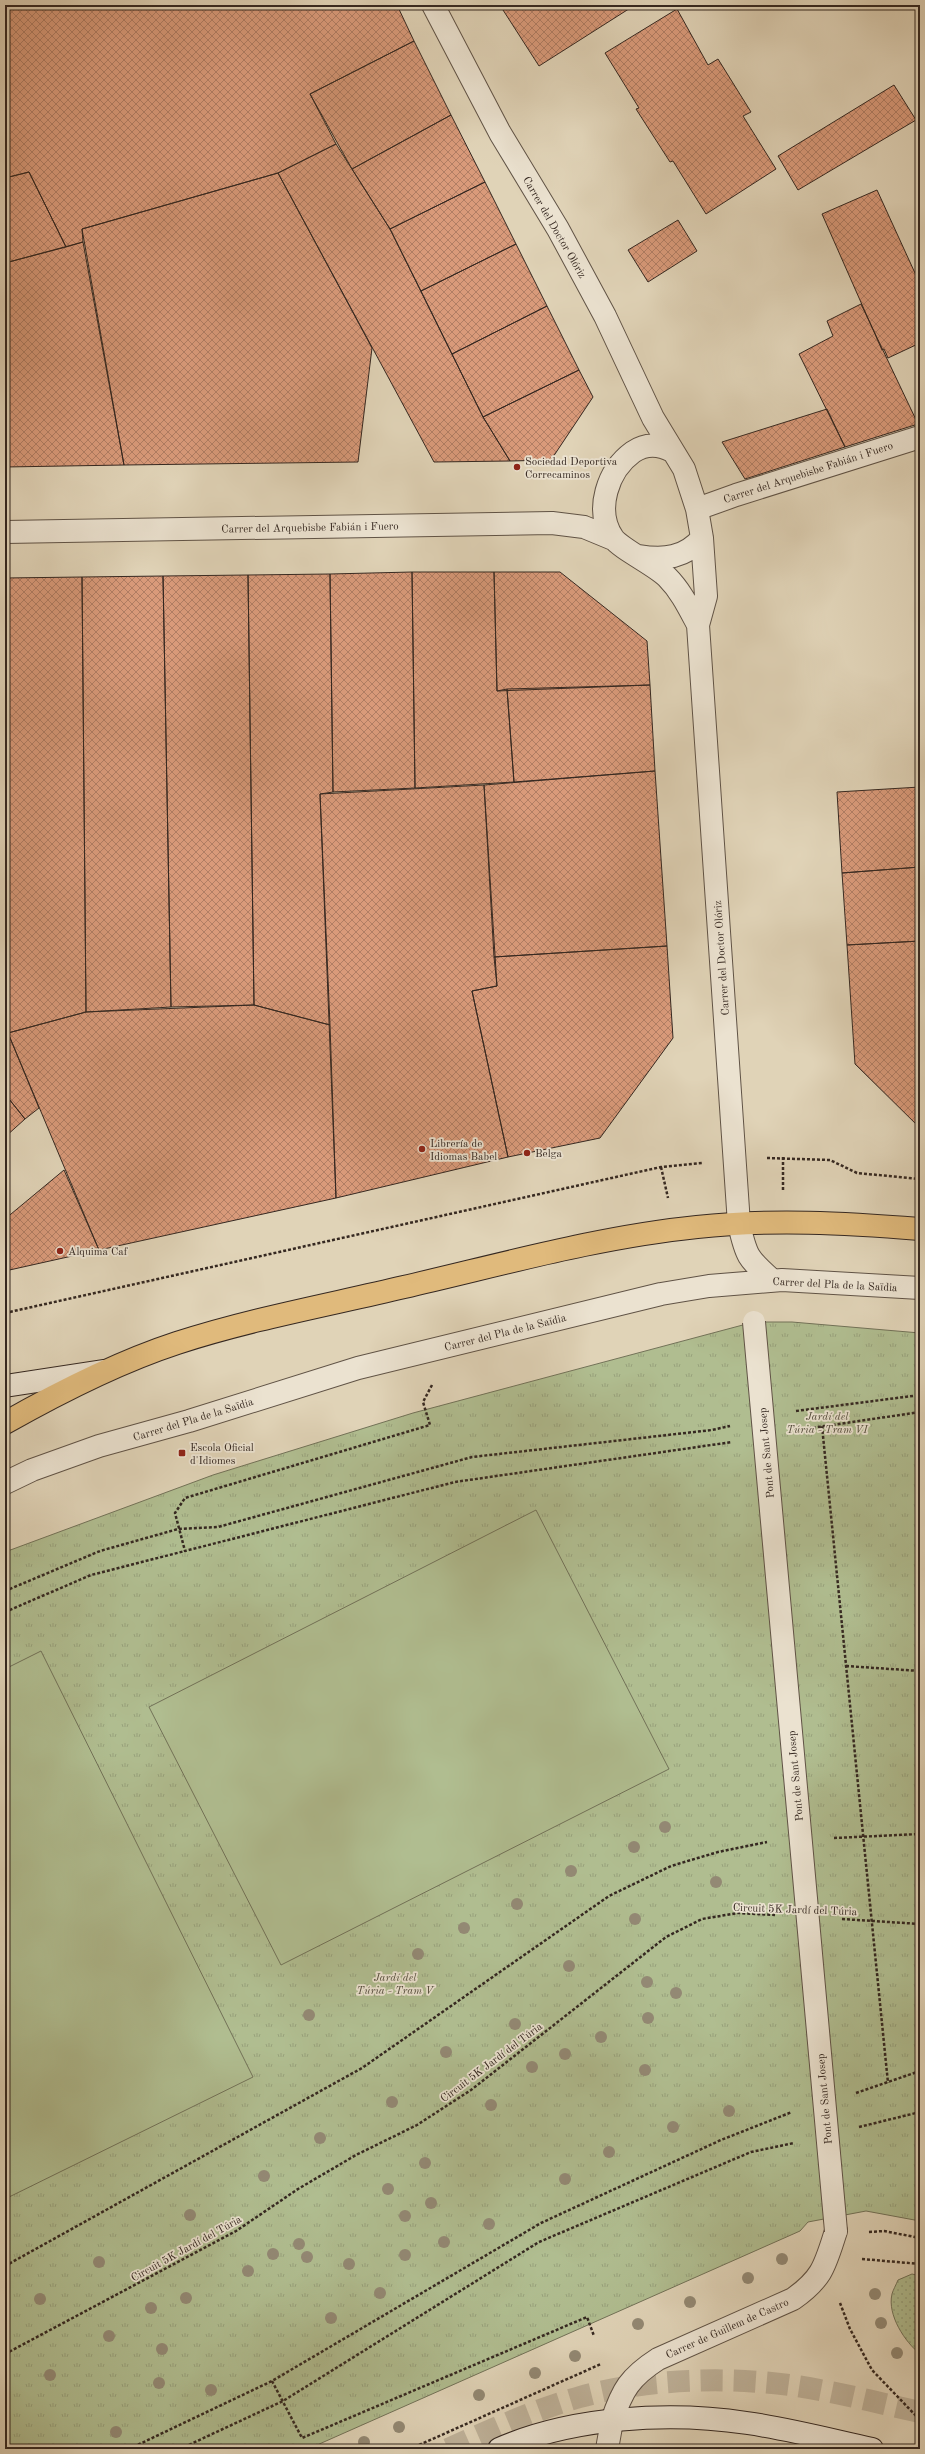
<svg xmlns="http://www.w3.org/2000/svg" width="925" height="2454" font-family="'Old Standard TT',serif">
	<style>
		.grass { fill: url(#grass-dots); stroke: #727258 }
		.park { fill: url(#park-tufts); stroke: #727258 }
		.pitch { fill: #b0bd90; stroke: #727258 }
		.building { fill: url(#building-cross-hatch); stroke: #352821 }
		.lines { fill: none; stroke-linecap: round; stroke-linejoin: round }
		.primary-tunnel { stroke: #beb199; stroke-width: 22; stroke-dasharray: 22 11; stroke-linecap: butt }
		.pedestrian-casing { stroke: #605346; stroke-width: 24 }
		.minor-casing { stroke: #605346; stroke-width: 24 }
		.secondary-casing { stroke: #352821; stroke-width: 24 }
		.primary-casing { stroke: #352821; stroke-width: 24 }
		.path { stroke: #352821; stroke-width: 2.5; stroke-dasharray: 3 2; stroke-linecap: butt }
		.pedestrian { stroke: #ebe2d0; stroke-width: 22 }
		.minor { stroke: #ebe2d0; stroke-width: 22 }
		.secondary { stroke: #ebe2d0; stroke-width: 22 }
		.primary { stroke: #e0ba7c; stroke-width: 22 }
		.pedestrian-bridge-casing { stroke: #605346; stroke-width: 24; stroke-linecap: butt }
		.pedestrian-bridge { stroke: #ebe2d0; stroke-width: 22 }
		.tree { fill: #938974 }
		.poi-dot { fill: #8f2418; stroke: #ebe2d0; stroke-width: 1.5 }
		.labels { text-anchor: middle; stroke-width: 3.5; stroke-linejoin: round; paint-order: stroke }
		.street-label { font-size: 11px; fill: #352821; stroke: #ebe2d0 }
		.poi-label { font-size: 11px; fill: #352821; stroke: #ebe2d0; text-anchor: start }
		.park-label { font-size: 11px; font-style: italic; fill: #544d3d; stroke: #ebe2d0 }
	</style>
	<defs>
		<pattern id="grass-dots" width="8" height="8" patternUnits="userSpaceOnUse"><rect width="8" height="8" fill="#b0bd90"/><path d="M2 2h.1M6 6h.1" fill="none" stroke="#98a27c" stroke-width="1.8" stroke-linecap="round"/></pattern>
		<pattern id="park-tufts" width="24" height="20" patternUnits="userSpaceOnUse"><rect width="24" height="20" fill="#b0bd90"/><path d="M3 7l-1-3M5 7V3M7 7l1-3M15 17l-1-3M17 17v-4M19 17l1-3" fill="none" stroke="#98a27c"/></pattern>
		<pattern id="building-cross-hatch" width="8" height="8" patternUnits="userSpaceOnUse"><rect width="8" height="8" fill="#d99a7a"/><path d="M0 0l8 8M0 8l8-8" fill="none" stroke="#b17e64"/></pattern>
	</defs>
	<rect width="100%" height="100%" fill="#e0d3b7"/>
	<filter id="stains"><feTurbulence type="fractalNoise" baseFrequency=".005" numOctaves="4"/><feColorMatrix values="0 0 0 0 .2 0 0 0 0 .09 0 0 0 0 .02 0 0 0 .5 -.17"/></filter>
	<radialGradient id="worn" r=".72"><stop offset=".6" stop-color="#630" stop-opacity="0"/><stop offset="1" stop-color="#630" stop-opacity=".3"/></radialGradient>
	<!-- grass -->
	<path class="grass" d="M912,2274L920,2276V2354C905,2342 887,2315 892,2294C893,2290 896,2285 898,2280Z"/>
	<!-- park -->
	<path class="park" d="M754,1322H792L920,1333V2221L866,2211L808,2222L800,2231L308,2449H5V1552L213,1475L413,1413Z"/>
	<!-- pitch -->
	<path class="pitch" d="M536,1510L669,1769L281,1965L149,1707Z
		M41,1651L253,2077L5,2199V1669Z"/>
	<!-- building -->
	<path class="building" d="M10,5H397L414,41L310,94L336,144L278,173L82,229L83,242L66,247L29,172L5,178V6Z
		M511,5H635L539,66L503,10Z
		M677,9L708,65L718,59L751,112L743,116L776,169L706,214L673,161L670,162L636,109L639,108L605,53Z
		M414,41L451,115L352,169L310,94Z
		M894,85L916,120L798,190L778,156Z
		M451,115L485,182L390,229L352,169Z
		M336,144L390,229L483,417L510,461L434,462L278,173Z
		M29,172L66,247L5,263V178Z
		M278,173L372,348L358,462L124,465L82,229Z
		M485,182L516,244L421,291L390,229Z
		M877,190L920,284V343L888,358L884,349L882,350L822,214Z
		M678,220L697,251L648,282L628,250Z
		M83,242L124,465L5,467V263Z
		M516,244L547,306L452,354L421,291Z
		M861,304L918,424L845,447L799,354L833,336L827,321Z
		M547,306L579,370L483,417L452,354Z
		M579,370L593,397L551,460L510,461L483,417Z
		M827,409L845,447L745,479L722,442Z
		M412,572L415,788L333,792L330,574Z
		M412,572H494L497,691L507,689L514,782L415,788Z
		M494,572H560L647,641L650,685L497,691Z
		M330,574L333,792L320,794L330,1025L254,1005L248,575Z
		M248,575L254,1005L171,1007L163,576Z
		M163,576L171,1007L86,1012L82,577Z
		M82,577L86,1012L8,1033L5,882V578Z
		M650,685L655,771L514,782L507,689Z
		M655,771L667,946L494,957L484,785Z
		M484,785L497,986L472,991L508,1157L336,1198L320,794Z
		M920,787V867L842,873L837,792Z
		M920,867V941L847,945L842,873Z
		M5,882L8,1033L5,1034Z
		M920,941V1128L855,1064L847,945Z
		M667,946L673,1038L600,1138L508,1157L472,991L497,986L494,957Z
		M254,1005L330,1025L336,1198L99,1250L8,1033L86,1012Z
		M8,1033L39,1108L25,1119L5,1094V1034Z
		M5,1094L25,1119L5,1137Z
		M64,1170L99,1250L5,1271V1219Z"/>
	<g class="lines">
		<!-- primary-tunnel -->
		<path class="primary-tunnel" d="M448,2449C491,2430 534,2410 580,2397C643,2379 730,2376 796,2386C837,2392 879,2403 920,2412"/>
		<!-- pedestrian casing -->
		<g class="pedestrian-casing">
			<path id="pedestrian" d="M612,2421C622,2390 630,2377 658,2359L793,2299C823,2278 825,2265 836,2231"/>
		</g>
		<!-- minor casing -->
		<g class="minor-casing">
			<path id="minor" d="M433,5L500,133L558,229L605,316L653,418L684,469L697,509L702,538L706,596L698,625L739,1224C746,1256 748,1259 772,1280
				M672,451C659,444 646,443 633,452C608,470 594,510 613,538C621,549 655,565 667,577C681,591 689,608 698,625
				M697,509L736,495L920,437
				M5,532L552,523L584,527L613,539
				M639,556C664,560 685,558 702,538
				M5,1483L32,1470L99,1446L189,1421L358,1368L661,1294L709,1286L782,1280L920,1288
				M607,2449L612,2421"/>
		</g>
		<!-- secondary casing -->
		<g class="secondary-casing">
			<path id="secondary" d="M5,1386L103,1371
				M499,2449C572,2417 669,2411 747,2423C789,2429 831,2440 872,2449"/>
		</g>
		<!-- primary casing -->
		<g class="primary-casing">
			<path id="primary" d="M5,1423C58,1393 119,1362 177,1343C251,1319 328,1305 404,1287C500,1265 598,1237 697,1227C772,1219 845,1223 920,1229"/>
		</g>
		<!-- path -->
		<path class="path" d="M783,1157V1190
			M767,1158L830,1160L857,1173L920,1179
			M661,1167L668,1198
			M5,1313L661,1167L702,1163
			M432,1385L423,1402L430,1425L185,1498L175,1513L185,1551L455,1482L732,1442
			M796,1411L920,1395
			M822,1426L888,2083
			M798,1430L920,1412
			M5,1591L100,1551L178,1529L218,1527L472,1457L712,1430L730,1426
			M5,1612L91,1575L185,1551
			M846,1666L920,1671
			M834,1838L920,1834
			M842,1919L920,1924
			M856,2093L920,2071
			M859,2127L920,2112
			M869,2232L884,2231L920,2238
			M862,2259L920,2264
			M5,2266L362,2068L609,1896L671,1866L718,1852L767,1842
			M840,2303L850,2329L872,2370L920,2420
			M5,2354L236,2231L298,2189L356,2155L417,2125L471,2090L666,1937L702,1919L738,1913L775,1915
			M272,2381L302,2438L587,2317L594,2336
			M129,2449L272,2381L541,2223L721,2140L792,2112
			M180,2449L283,2401L539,2242L751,2152L794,2143
			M410,2449L601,2364"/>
		<!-- pedestrian -->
		<use href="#pedestrian" class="pedestrian"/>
		<!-- minor -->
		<use href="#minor" class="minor"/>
		<!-- secondary -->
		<use href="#secondary" class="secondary"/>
		<!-- primary -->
		<use href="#primary" class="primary"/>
		<!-- pedestrian-bridge casing -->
		<g class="pedestrian-bridge-casing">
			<path id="pedestrian-bridge" d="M754,1322L836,2231"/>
		</g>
		<!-- pedestrian-bridge -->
		<use href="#pedestrian-bridge" class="pedestrian-bridge"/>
	</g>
	<!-- trees -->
	<g class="tree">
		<circle cx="665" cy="1827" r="6"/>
		<circle cx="634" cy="1847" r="6"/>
		<circle cx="571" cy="1871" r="6"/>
		<circle cx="716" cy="1882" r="6"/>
		<circle cx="517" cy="1904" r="6"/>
		<circle cx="635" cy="1919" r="6"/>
		<circle cx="464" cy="1928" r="6"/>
		<circle cx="418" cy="1954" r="6"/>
		<circle cx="569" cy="1966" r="6"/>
		<circle cx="647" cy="1982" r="6"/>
		<circle cx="676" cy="1993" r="6"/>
		<circle cx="309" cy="2015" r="6"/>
		<circle cx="648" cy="2018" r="6"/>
		<circle cx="515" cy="2024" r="6"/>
		<circle cx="601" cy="2037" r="6"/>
		<circle cx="446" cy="2052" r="6"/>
		<circle cx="565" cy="2054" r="6"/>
		<circle cx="532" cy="2067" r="6"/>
		<circle cx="645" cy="2070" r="6"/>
		<circle cx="392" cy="2102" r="6"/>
		<circle cx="491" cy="2105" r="6"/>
		<circle cx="729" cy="2111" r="6"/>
		<circle cx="673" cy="2127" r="6"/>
		<circle cx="320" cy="2138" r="6"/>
		<circle cx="609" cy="2152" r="6"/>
		<circle cx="425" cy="2163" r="6"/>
		<circle cx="264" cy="2176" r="6"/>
		<circle cx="565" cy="2179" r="6"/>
		<circle cx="388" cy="2189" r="6"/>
		<circle cx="431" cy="2203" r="6"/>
		<circle cx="190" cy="2215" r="6"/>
		<circle cx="405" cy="2216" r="6"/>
		<circle cx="489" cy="2224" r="6"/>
		<circle cx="444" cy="2242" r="6"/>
		<circle cx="299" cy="2244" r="6"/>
		<circle cx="273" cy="2254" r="6"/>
		<circle cx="405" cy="2255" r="6"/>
		<circle cx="307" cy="2257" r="6"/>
		<circle cx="782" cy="2259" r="6"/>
		<circle cx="99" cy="2262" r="6"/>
		<circle cx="349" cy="2264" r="6"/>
		<circle cx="248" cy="2271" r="6"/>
		<circle cx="748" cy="2278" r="6"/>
		<circle cx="380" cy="2293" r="6"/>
		<circle cx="875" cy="2294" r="6"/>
		<circle cx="186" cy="2298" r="6"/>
		<circle cx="40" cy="2299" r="6"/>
		<circle cx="690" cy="2302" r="6"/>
		<circle cx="151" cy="2308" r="6"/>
		<circle cx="331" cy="2318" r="6"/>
		<circle cx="881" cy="2323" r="6"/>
		<circle cx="638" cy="2324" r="6"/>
		<circle cx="109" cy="2336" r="6"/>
		<circle cx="162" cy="2349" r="6"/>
		<circle cx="897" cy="2353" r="6"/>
		<circle cx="575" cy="2356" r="6"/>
		<circle cx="535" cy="2373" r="6"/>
		<circle cx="50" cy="2375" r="6"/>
		<circle cx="159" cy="2383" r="6"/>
		<circle cx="211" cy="2390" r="6"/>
		<circle cx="479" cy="2395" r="6"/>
		<circle cx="399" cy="2427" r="6"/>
		<circle cx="116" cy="2432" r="6"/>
		<circle cx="364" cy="2442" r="6"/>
	</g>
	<!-- markers -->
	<g class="poi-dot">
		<circle cx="517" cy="467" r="4"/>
		<circle cx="422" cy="1149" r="4"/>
		<circle cx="527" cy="1153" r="4"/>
		<circle cx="60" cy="1251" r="4"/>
		<rect x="178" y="1449" width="8" height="8" rx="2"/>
	</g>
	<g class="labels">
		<!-- street labels -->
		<g class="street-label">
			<text transform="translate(555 227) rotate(60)" y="4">Carrer del Doctor Olóriz</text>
			<text transform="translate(808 472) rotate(-18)" y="4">Carrer del Arquebisbe Fabián i Fuero</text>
			<text transform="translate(310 527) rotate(-1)" y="4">Carrer del Arquebisbe Fabián i Fuero</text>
			<text transform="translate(721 958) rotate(-94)" y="4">Carrer del Doctor Olóriz</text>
			<text transform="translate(835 1284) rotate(3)" y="4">Carrer del Pla de la Saïdia</text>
			<text transform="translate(505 1332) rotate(-14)" y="4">Carrer del Pla de la Saïdia</text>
			<text transform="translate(193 1419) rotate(-17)" y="4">Carrer del Pla de la Saïdia</text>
			<text transform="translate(766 1453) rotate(-95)" y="4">Pont de Sant Josep</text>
			<text transform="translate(795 1776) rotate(-95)" y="4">Pont de Sant Josep</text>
			<text transform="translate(795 1909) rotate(2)" y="4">Circuit 5K Jardí del Túria</text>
			<text transform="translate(491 2062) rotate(-37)" y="4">Circuit 5K Jardí del Túria</text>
			<text transform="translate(824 2099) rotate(-95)" y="4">Pont de Sant Josep</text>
			<text transform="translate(186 2248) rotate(-29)" y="4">Circuit 5K Jardí del Túria</text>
			<text transform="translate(727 2328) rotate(-24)" y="4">Carrer de Guillem de Castro</text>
		</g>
		<!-- poi labels -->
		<g class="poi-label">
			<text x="525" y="465">Sociedad Deportiva<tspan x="525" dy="13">Correcaminos</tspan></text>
			<text x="430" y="1147">Librería de<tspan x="430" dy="13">Idiomas Babel</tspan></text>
			<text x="535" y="1157">Belga</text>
			<text x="68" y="1255">Alquima Caf</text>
			<text x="190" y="1451">Escola Oficial<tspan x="190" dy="13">d'Idiomes</tspan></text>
		</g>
		<!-- park labels -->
		<g class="park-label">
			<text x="827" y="1420">Jardí del<tspan x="827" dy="13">Túria - Tram VI</tspan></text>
			<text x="395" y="1981">Jardí del<tspan x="395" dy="13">Túria - Tram V</tspan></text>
		</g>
	</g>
	<!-- margin -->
	<rect width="925" height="2454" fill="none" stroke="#e0d3b7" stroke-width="20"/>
	<rect x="6" y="6" width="913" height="2442" fill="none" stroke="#352821" stroke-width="2"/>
	<rect x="10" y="10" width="905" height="2434" fill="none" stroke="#352821"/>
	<rect width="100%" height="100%" filter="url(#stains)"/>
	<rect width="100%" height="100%" fill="url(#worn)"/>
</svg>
